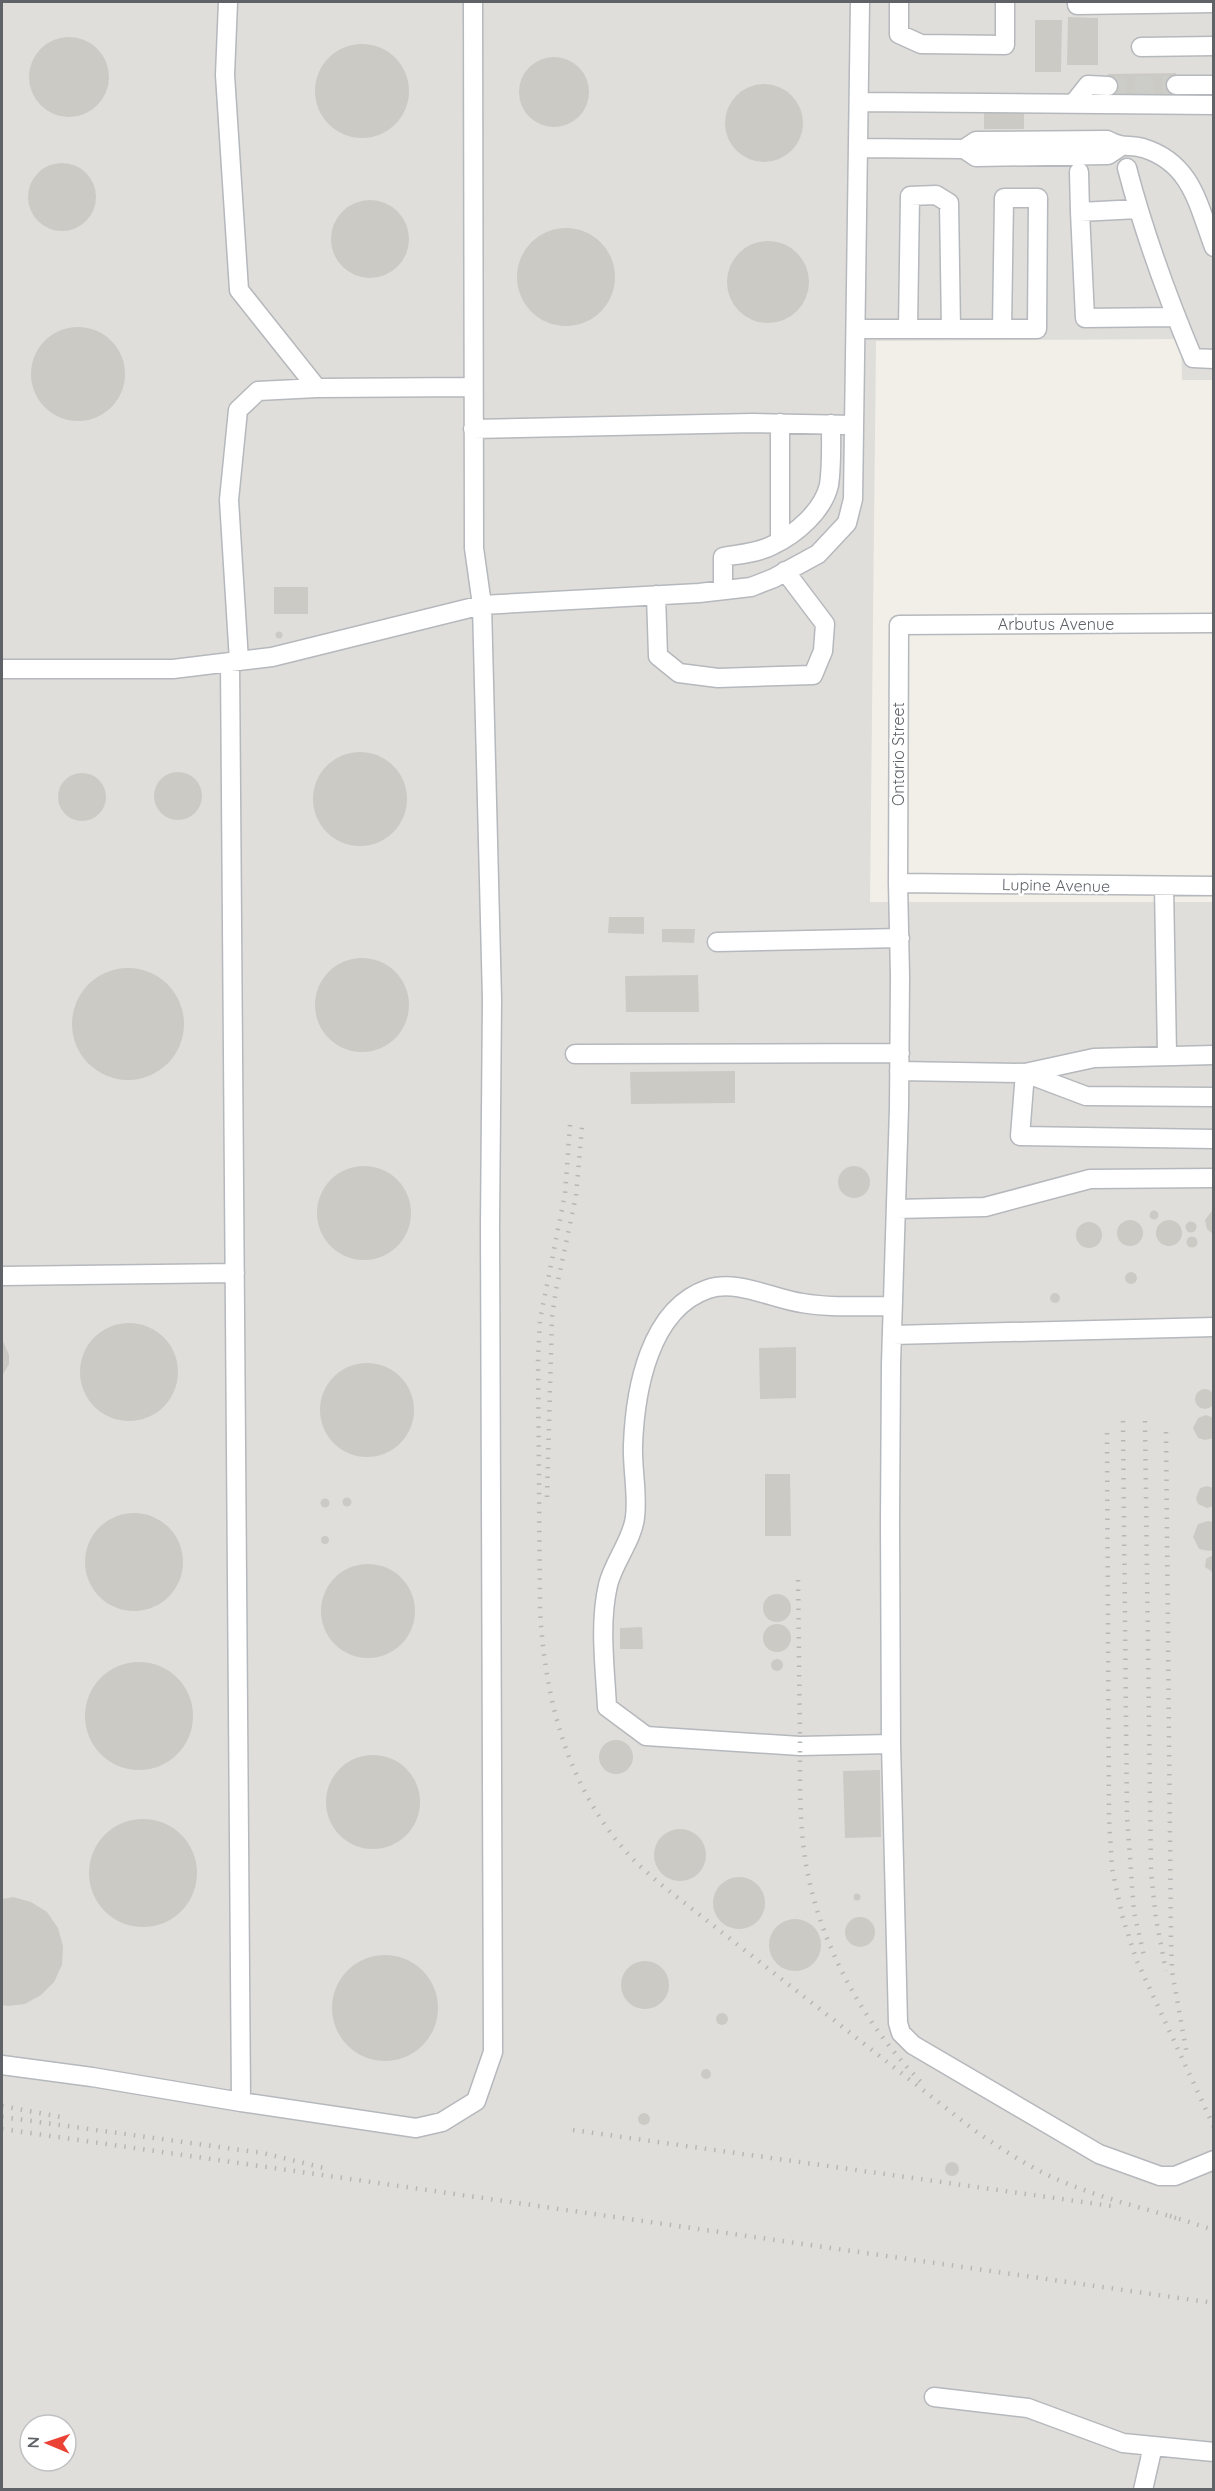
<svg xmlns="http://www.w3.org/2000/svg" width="1215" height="2491" font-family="Quicksand,sans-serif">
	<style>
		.industrial { fill: #e0deda; fill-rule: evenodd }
		.building { fill: #cccac5 }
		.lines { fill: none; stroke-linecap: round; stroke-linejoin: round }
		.minor-tunnel { stroke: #ccccc8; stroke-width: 18; stroke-dasharray: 18 9; stroke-linecap: butt }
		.minor-casing { stroke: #b5b8bc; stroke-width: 21 }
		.minor { stroke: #fff; stroke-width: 18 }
		.rail { stroke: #b6b7b8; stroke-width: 4.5; stroke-dasharray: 1.5 8; stroke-linecap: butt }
		.labels { text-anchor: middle; stroke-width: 5; stroke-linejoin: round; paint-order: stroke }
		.street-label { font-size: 16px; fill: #5f6368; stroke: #fff }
	</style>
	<rect width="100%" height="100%" fill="#f1efe8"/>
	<!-- industrial -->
	<path class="industrial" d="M2,2H1213V380H1182L1181,339L876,341L870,902H1213V2489L2,2490ZM30,2425H66V2461H30Z"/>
	<!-- building -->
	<path class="building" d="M1068,17L1098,18V65H1067Z
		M1035,20H1062L1061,72H1035Z
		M29 77a40 40 0 1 1 80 0a40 40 0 1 1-80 0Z
		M315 91a47 47 0 1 1 94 0a47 47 0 1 1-94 0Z
		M519 92a35 35 0 1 1 70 0a35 35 0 1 1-70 0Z
		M1176,73V96L1108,97V74Z
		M725 123a39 39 0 1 1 78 0a39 39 0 1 1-78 0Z
		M984,113H1024V129H984Z
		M28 197a34 34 0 1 1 68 0a34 34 0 1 1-68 0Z
		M331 239a39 39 0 1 1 78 0a39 39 0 1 1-78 0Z
		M517 277a49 49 0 1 1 98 0a49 49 0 1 1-98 0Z
		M727 282a41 41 0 1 1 82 0a41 41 0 1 1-82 0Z
		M31 374a47 47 0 1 1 94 0a47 47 0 1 1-94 0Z
		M274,587H308V614H274Z
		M275.5 635a3.5 3.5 0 1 1 7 0a3.5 3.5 0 1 1-7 0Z
		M313 799a47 47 0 1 1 94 0a47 47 0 1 1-94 0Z
		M154 796a24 24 0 1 1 48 0a24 24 0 1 1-48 0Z
		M58 797a24 24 0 1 1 48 0a24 24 0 1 1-48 0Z
		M609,917H644V934L608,933Z
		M662,929H695L694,943L662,942Z
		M315 1005a47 47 0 1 1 94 0a47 47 0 1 1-94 0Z
		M72 1024a56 56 0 1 1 112 0a56 56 0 1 1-112 0Z
		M698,975L699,1012H626L625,976Z
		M735,1071V1103L631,1104L630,1072Z
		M838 1182a16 16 0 1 1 32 0a16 16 0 1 1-32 0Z
		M317 1213a47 47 0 1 1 94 0a47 47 0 1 1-94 0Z
		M1214,1208V1235L1207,1229L1205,1220Z
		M1149.5 1215a4.5 4.5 0 1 1 9 0a4.5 4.5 0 1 1-9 0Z
		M1117 1233a13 13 0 1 1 26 0a13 13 0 1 1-26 0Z
		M1156 1233a13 13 0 1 1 26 0a13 13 0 1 1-26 0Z
		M1185.5 1227a5.5 5.5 0 1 1 11 0a5.5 5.5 0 1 1-11 0Z
		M1076 1235a13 13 0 1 1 26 0a13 13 0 1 1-26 0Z
		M1186.5 1242a5.5 5.5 0 1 1 11 0a5.5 5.5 0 1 1-11 0Z
		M1125 1278a6 6 0 1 1 12 0a6 6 0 1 1-12 0Z
		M1050 1298a5 5 0 1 1 10 0a5 5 0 1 1-10 0Z
		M80 1372a49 49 0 1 1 98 0a49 49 0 1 1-98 0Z
		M2,1339L9,1355V1364L2,1376Z
		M796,1347V1398L760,1399L759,1348Z
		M320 1410a47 47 0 1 1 94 0a47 47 0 1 1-94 0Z
		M1195 1399a10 10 0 1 1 20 0a10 10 0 1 1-20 0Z
		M1206,1415L1214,1418V1438L1205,1440L1198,1438L1193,1428L1198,1418Z
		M765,1474H790L791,1536H765Z
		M1207,1486L1214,1488V1506L1207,1508L1198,1504L1196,1498L1200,1488Z
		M342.5 1502a4.5 4.5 0 1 1 9 0a4.5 4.5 0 1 1-9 0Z
		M320.5 1503a4.5 4.5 0 1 1 9 0a4.5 4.5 0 1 1-9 0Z
		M85 1562a49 49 0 1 1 98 0a49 49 0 1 1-98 0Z
		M1208,1521L1214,1522V1550L1209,1551L1199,1549L1193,1537L1198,1524Z
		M321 1540a4 4 0 1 1 8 0a4 4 0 1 1-8 0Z
		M1211,1556H1214V1573L1205,1567L1206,1559Z
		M321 1611a47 47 0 1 1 94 0a47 47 0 1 1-94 0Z
		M763 1608a14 14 0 1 1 28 0a14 14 0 1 1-28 0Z
		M763 1638a14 14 0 1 1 28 0a14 14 0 1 1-28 0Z
		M642,1627L643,1649H620V1628Z
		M771 1665a6 6 0 1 1 12 0a6 6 0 1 1-12 0Z
		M85 1716a54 54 0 1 1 108 0a54 54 0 1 1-108 0Z
		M599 1757a17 17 0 1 1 34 0a17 17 0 1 1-34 0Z
		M326 1802a47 47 0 1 1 94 0a47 47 0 1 1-94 0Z
		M880,1770L881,1837L845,1838L843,1771Z
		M89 1873a54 54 0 1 1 108 0a54 54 0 1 1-108 0Z
		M654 1855a26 26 0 1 1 52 0a26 26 0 1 1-52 0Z
		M713 1903a26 26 0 1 1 52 0a26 26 0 1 1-52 0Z
		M853.5 1897a3.5 3.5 0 1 1 7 0a3.5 3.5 0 1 1-7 0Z
		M13,1897L31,1902L47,1912L58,1928L63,1946L62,1965L54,1982L41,1995L25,2004L8,2006L2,2005V1899Z
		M845 1932a15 15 0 1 1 30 0a15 15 0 1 1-30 0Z
		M769 1945a26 26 0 1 1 52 0a26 26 0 1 1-52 0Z
		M332 2008a53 53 0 1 1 106 0a53 53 0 1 1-106 0Z
		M621 1985a24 24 0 1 1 48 0a24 24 0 1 1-48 0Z
		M716 2019a6 6 0 1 1 12 0a6 6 0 1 1-12 0Z
		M701 2074a5 5 0 1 1 10 0a5 5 0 1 1-10 0Z
		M638 2119a6 6 0 1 1 12 0a6 6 0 1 1-12 0Z
		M945 2169a7 7 0 1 1 14 0a7 7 0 1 1-14 0Z"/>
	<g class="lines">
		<!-- minor-tunnel -->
		<path class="minor-tunnel" d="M1108,86L1176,85"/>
		<!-- minor casing -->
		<g class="minor-casing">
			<path id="minor" d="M228,2L225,75L239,290L317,388L473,387
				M899,2V34L921,44L1005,45V2
				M1077,2V5L1214,3
				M1141,47L1214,46
				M1176,85H1214
				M859,102L1214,105
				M1073,104L1088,85L1108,86
				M1120,147L1108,155L976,157L964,149L976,141L1107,140C1124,149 1128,144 1143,148C1192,163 1198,205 1214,247
				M858,148L964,149
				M1127,168C1144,233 1167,296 1193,358L1214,359
				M1079,172L1080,212
				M1138,209L1080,212L1085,318L1175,317
				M856,329H1037L1038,198H1004L1002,329
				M908,329L910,196L936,195L949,203L951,329
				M473,429L752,423L854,425
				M780,541V423
				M723,590V557C740,554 758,553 773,545C796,534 823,511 829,485C832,465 831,444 831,424
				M656,595L658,656L679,673L718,678L813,675L823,651L825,624L785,571
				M1214,623L899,625L898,883L900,976L899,1108L891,1364L890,1522L891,1744L898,2023L901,2033L913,2045L1099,2154L1160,2176H1175L1214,2160
				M239,661L229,500L238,410L258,391L317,388
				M230,662L241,2102L416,2128L442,2122L476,2101L493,2052L490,1226L492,999L482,605L474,548L473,2
				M2,669H173L272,657L482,605L699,593L751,587L774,578L818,554L847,523L853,499L860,2
				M898,883L1214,886
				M1164,886L1167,1055
				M717,942L900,938
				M575,1054L900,1053
				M899,1071L1025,1073L1094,1058L1214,1055
				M1025,1073L1020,1136L1214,1139
				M1025,1073L1086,1096L1214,1097
				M896,1209L985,1207L1090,1179L1214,1178
				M2,1276L235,1273
				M892,1335L1214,1327
				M891,1744L800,1746L646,1736L607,1707C605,1667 599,1624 608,1585C613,1563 633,1539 635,1517C638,1494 632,1468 633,1445C635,1391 649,1309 708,1289C737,1279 773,1299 802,1303C832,1308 862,1306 893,1306
				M2,2065L92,2077L241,2102
				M934,2397L1028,2408L1123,2443L1214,2452
				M1143,2490L1153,2446"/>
		</g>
		<!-- minor -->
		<use href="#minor" class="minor"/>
		<!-- rail -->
		<path class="rail" d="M570,1125L565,1194L540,1320L538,1358L540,1610C545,1699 567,1787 629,1855C638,1865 649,1874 659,1883L974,2130C1003,2150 1033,2170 1066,2183C1102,2198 1139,2207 1176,2218
			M1123,1421L1127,1817L1134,1912L1145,1960
			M1145,1421L1151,1872L1156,1919L1166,1971
			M1166,1432L1171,1940L1172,1971L1187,2055
			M1107,1433L1109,1818L1112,1868L1122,1915L1136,1959L1214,2127
			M547,1497L552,1317L556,1290L576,1196L582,1127
			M798,1580C799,1632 799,1683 800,1735C800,1776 799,1817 805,1858C818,1942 862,2022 921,2082
			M2,2106L66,2118
			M2,2117L263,2153L324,2168
			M2,2129L1214,2303
			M573,2130L1111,2206
			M1170,2216L1214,2230"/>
	</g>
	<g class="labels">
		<!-- street labels -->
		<g class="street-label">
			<text x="1056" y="630">Arbutus Avenue</text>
			<text transform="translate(898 754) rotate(-90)" y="6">Ontario Street</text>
			<text transform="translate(1056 885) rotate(1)" y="6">Lupine Avenue</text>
		</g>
	</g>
	<!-- border -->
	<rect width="1215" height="2491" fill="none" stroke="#5f6368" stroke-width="6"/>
	<!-- north arrow -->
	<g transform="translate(48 2443) rotate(272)"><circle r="28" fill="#ffffff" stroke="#bfc1c3" stroke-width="1.5"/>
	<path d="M0-4.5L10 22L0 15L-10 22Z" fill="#ea4335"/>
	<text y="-9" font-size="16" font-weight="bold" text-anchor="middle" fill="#5f6368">N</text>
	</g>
</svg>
